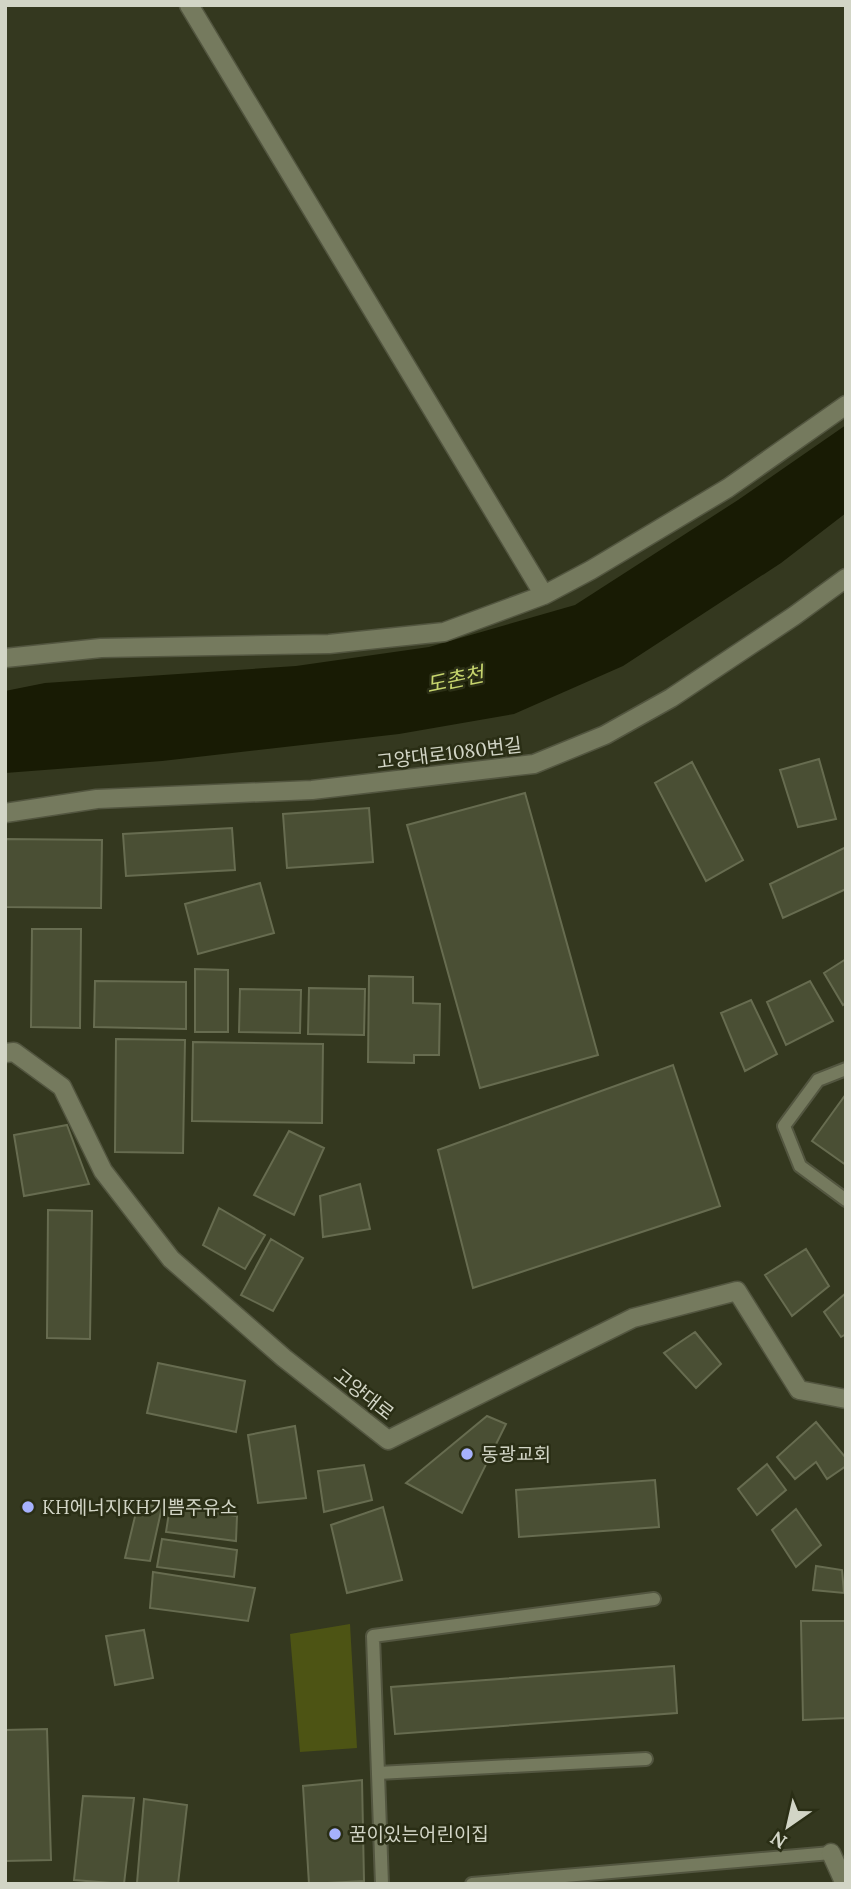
<svg xmlns="http://www.w3.org/2000/svg" width="851" height="1889" font-family="Lora,'Noto Sans KR',serif">
	<style>
		.green { fill: #4d5414 }
		.water { fill: #181b04 }
		.building { fill: #4a4f34; stroke: #676c50; stroke-width: 2 }
		.lines { fill: none; stroke-linecap: round; stroke-linejoin: round }
		.service-casing { stroke: #535640; stroke-width: 16 }
		.minor-casing { stroke: #535640; stroke-width: 21 }
		.service { stroke: #757a5e; stroke-width: 12 }
		.minor { stroke: #757a5e; stroke-width: 18 }
		.poi-dot { fill: #a6b1fc; stroke: #2a2e15; stroke-width: 2.5 }
		.labels { text-anchor: middle; stroke-width: 5; stroke-linejoin: round; paint-order: stroke }
		.street-label { font-size: 19px; fill: #d2d5c6; stroke: #2a2e15 }
		.poi-label { font-size: 19px; fill: #d2d5c6; stroke: #2a2e15; text-anchor: start }
		.water-label { font-size: 21px; font-style: italic; fill: #c6d46d; stroke: #2a2e15 }
	</style>
	<rect width="100%" height="100%" fill="#34381f"/>
	<!-- green -->
	<path class="green" d="M350,1624L357,1748L300,1752L290,1634Z"/>
	<!-- water -->
	<path class="water" d="M846,425V513L781,563L623,666L514,714L399,734L162,761L5,773V691L45,683L296,666L429,647L575,605L738,500Z"/>
	<!-- building -->
	<path class="building" d="M819,759L836,819L798,827L780,770Z
		M692,762L743,860L706,881L655,783Z
		M525,793L598,1055L480,1088L407,825Z
		M369,808L373,862L287,868L283,814Z
		M232,828L235,870L126,876L123,834Z
		M5,839L102,840L101,908L5,907Z
		M846,847V889L783,918L770,884Z
		M260,883L274,933L198,954L185,904Z
		M32,929H81L80,1028L31,1027Z
		M846,959V1003L843,1005L824,973Z
		M195,969L228,970V1032H195Z
		M369,976L413,977V1003L440,1004L439,1055H414V1063L368,1062Z
		M95,981L186,982V1029L94,1027Z
		M810,981L833,1021L786,1045L767,1002Z
		M309,988L365,989L364,1035L308,1034Z
		M240,989L301,990L300,1033L239,1032Z
		M751,1000L777,1054L745,1071L721,1013Z
		M116,1039L185,1040L183,1153L115,1152Z
		M193,1042L323,1044L322,1123L192,1121Z
		M673,1065L720,1206L473,1288L438,1150Z
		M846,1094V1165L812,1141Z
		M67,1125L89,1184L24,1196L14,1135Z
		M289,1131L324,1148L294,1215L254,1195Z
		M360,1184L370,1229L323,1237L320,1196Z
		M219,1208L265,1235L245,1269L203,1245Z
		M48,1210L92,1211L90,1339L47,1338Z
		M271,1239L303,1258L273,1311L241,1295Z
		M806,1249L829,1286L792,1316L765,1275Z
		M846,1293V1334L841,1337L824,1312Z
		M695,1332L721,1364L696,1388L664,1353Z
		M158,1363L245,1381L236,1432L147,1413Z
		M487,1416L506,1424L462,1513L406,1483Z
		M816,1422L846,1458V1466L827,1479L816,1462L795,1479L777,1457Z
		M295,1426L306,1498L258,1503L248,1435Z
		M767,1464L786,1490L757,1515L738,1489Z
		M364,1465L372,1500L324,1512L318,1471Z
		M655,1480L659,1527L519,1537L516,1490Z
		M138,1504L162,1507L150,1561L125,1558Z
		M170,1506L237,1516L236,1541L166,1532Z
		M383,1507L402,1580L347,1593L331,1525Z
		M796,1509L821,1545L796,1567L772,1530Z
		M162,1539L237,1550L234,1577L157,1567Z
		M816,1566L842,1570L844,1593L813,1590Z
		M153,1572L255,1588L248,1621L150,1608Z
		M801,1621H846V1718L803,1720Z
		M144,1630L153,1678L115,1685L106,1636Z
		M674,1666L677,1713L395,1734L391,1687Z
		M47,1729L51,1860L5,1861V1730Z
		M362,1780L364,1881L309,1884L303,1786Z
		M83,1796L134,1798L124,1884L74,1880Z
		M144,1799L187,1805L178,1884L137,1883Z"/>
	<g class="lines">
		<!-- service casing -->
		<g class="service-casing">
			<path id="service" d="M846,1069L818,1080L784,1126L800,1166L846,1200
				M378,1773L646,1759
				M382,1884L373,1636L654,1599
				M472,1884L831,1853"/>
		</g>
		<!-- minor casing -->
		<g class="minor-casing">
			<path id="minor" d="M189,5L544,595
				M5,658L101,648L329,644L444,632L544,595L591,570L728,488L846,405
				M5,813L97,799L312,790L534,764L605,735L671,698L794,616L846,578
				M5,1053L14,1052L62,1087L103,1171L171,1259L284,1358L388,1440L633,1318L737,1291L799,1390L846,1399
				M831,1853L845,1884"/>
		</g>
		<!-- service -->
		<use href="#service" class="service"/>
		<!-- minor -->
		<use href="#minor" class="minor"/>
	</g>
	<!-- markers -->
	<g class="poi-dot">
		<circle cx="467" cy="1454" r="7"/>
		<circle cx="28" cy="1507" r="7"/>
		<circle cx="335" cy="1834" r="7"/>
	</g>
	<g class="labels">
		<!-- street labels -->
		<g class="street-label">
			<text transform="translate(449 753) rotate(-7)" y="7">고양대로1080번길</text>
			<text transform="translate(364 1394) rotate(38)" y="7">고양대로</text>
		</g>
		<!-- poi labels -->
		<g class="poi-label">
			<text x="481" y="1461">동광교회</text>
			<text x="42" y="1514">KH에너지KH기쁨주유소</text>
			<text x="349" y="1841">꿈이있는어린이집</text>
		</g>
		<!-- water labels -->
		<g class="water-label">
			<text transform="translate(455 680) rotate(-12)" y="7">도촌천</text>
		</g>
	</g>
	<!-- border -->
	<rect width="851" height="1889" fill="none" stroke="#d2d5c6" stroke-width="14"/>
	<!-- north arrow -->
	<g transform="translate(788 1826) rotate(214)" stroke="#2a2e15" stroke-width="5" paint-order="stroke">
	<path d="M0-5L12 26L0 18L-12 26Z" fill="#d2d5c6"/>
	<text y="-10" font-size="19" font-weight="bold" text-anchor="middle" fill="#d2d5c6">N</text>
	</g>
</svg>
